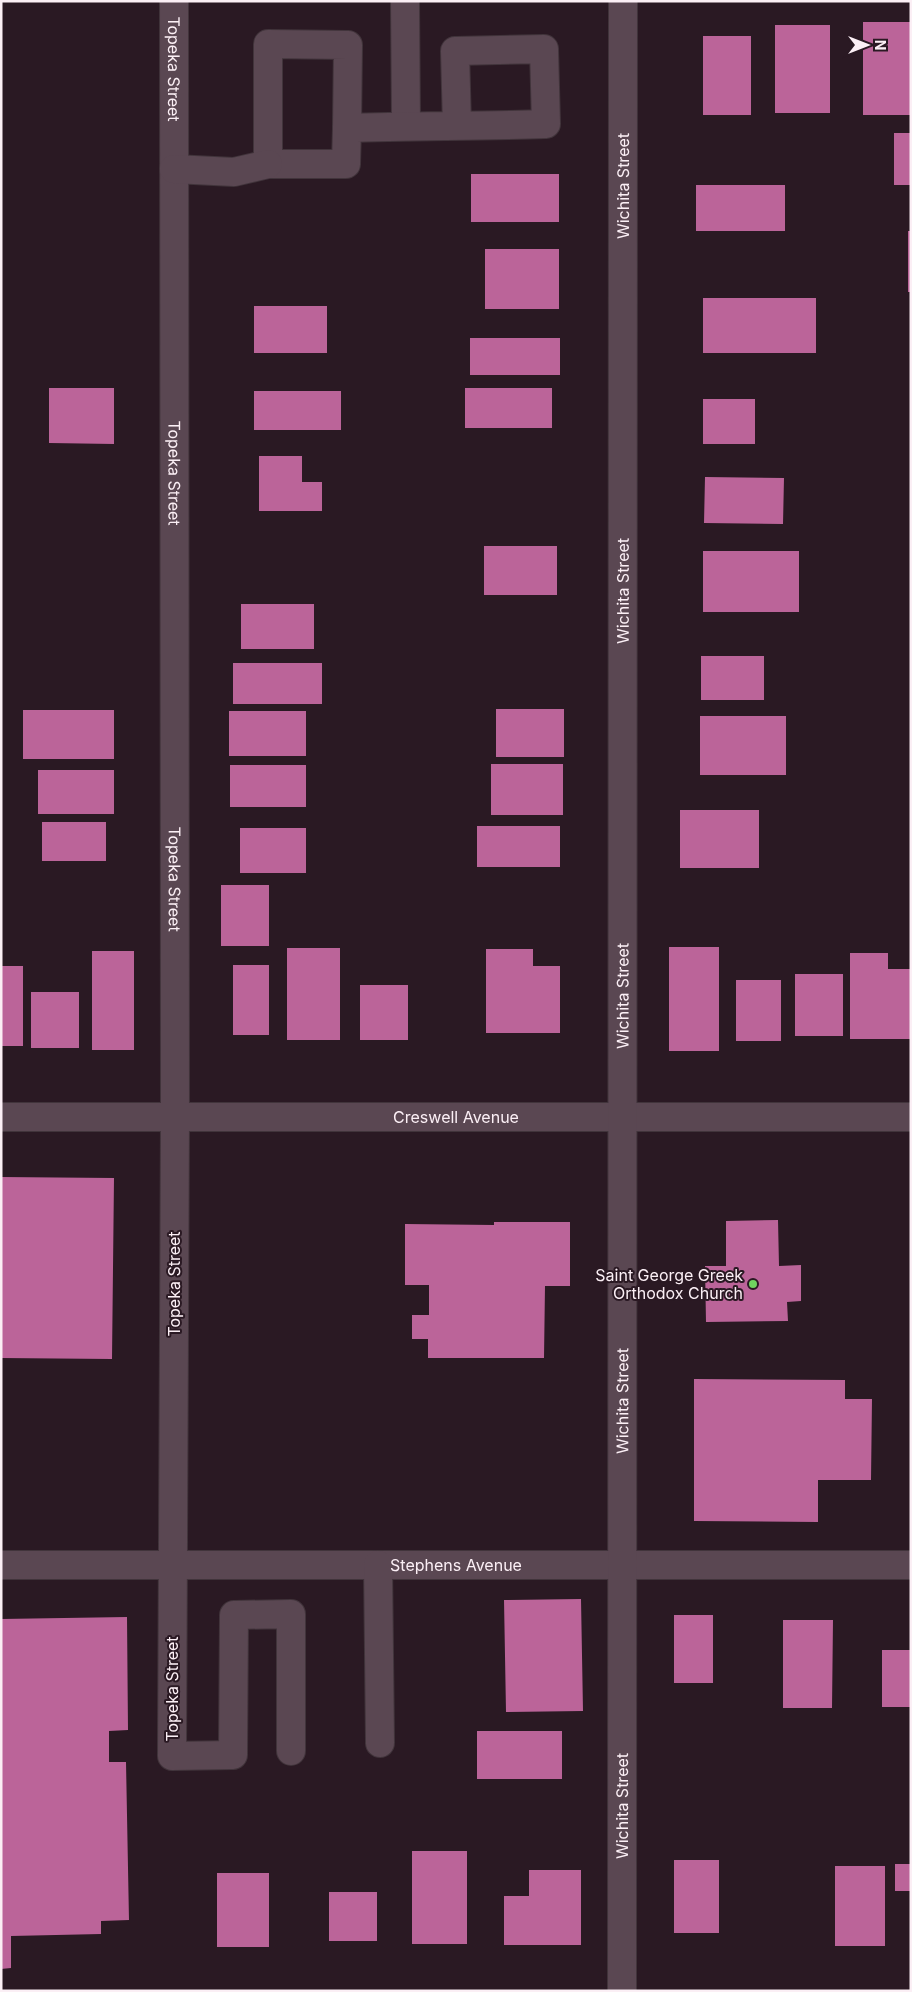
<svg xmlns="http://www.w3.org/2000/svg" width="912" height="1992" font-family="Inter,sans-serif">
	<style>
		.building { fill: #bb6499 }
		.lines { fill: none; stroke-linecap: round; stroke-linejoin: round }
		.minor-casing { stroke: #41343b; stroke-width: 30 }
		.minor { stroke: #5a4752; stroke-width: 28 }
		.poi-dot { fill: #70d35f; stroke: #2a1923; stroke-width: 2 }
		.labels { text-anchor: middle; stroke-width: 4; stroke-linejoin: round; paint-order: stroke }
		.street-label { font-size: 16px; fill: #fbeff5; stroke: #2a1923 }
		.poi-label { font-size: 16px; fill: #fbeff5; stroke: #2a1923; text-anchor: end }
	</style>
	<rect width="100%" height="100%" fill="#2a1923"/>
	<!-- building -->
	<path class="building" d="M863,22H911V115H863Z
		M775,25H830V113H775Z
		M703,36H751V115H703Z
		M894,133H911V185H894Z
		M471,174H559V222H471Z
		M696,185H785V231H696Z
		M908,231H911V292H908Z
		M485,249H559V309H485Z
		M703,298H816V353H703Z
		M254,306H327V353H254Z
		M470,338H560V375H470Z
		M49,388H114V444L49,443Z
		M465,388H552V428H465Z
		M254,391H341V430H254Z
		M703,399H755V444H703Z
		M259,456H302V482H322V511H259Z
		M705,477L784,478L783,524L704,523Z
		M484,546H557V595H484Z
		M703,551H799V612H703Z
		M241,604H314V649H241Z
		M701,656H764V700H701Z
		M233,663H322V704H233Z
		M496,709H564V757H496Z
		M23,710H114V759H23Z
		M229,711H306V756H229Z
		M700,716H786V775H700Z
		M491,764H563V815H491Z
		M230,765H306V807H230Z
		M38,770H114V814H38Z
		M680,810H759V868H680Z
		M42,822H106V861H42Z
		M477,826H560V867H477Z
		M240,828H306V873H240Z
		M221,885H269V946H221Z
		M669,947H719V1051H669Z
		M287,948H340V1040H287Z
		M486,949H533V966H560V1033H486Z
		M92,951H134V1050H92Z
		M850,953H888V969H911V1039H850Z
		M233,965H269V1035H233Z
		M1,966H23V1046H1Z
		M795,974H843V1036H795Z
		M736,980H781V1041H736Z
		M360,985H408V1040H360Z
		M31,992H79V1048H31Z
		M1,1177L114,1178L112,1359L1,1358Z
		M778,1220L779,1266L801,1265V1301L787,1302L788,1321L706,1322L705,1266H726V1221Z
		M494,1222H570V1286H545L544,1358H428V1339H412V1315H429V1285H405V1224L494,1225Z
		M694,1379L845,1380V1399H872L871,1480H818V1522L694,1521Z
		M581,1599L583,1711L506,1712L504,1600Z
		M674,1615H713V1683H674Z
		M127,1617L128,1730L109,1731V1762H126L129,1920L101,1921V1934L11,1936V1968L1,1969V1619Z
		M783,1620H833L832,1708H783Z
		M882,1650H911V1707H882Z
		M477,1731H562V1779H477Z
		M412,1851H467V1944H412Z
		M674,1860H719V1933H674Z
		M895,1864H911V1891H895Z
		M835,1866H885V1946H835Z
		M529,1870H581V1945H504V1896H529Z
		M217,1873H269V1947H217Z
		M329,1892H377V1941H329Z"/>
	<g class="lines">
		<!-- minor casing -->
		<g class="minor-casing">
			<g id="minor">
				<path id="s1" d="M174,1L175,1116L172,1756L233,1755L234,1615L291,1614V1751"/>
				<path d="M405,1L406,126"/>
				<path d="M347,128L346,164H268V44L348,45L347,128C414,126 480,126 546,124L544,49L455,51L457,126"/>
				<path d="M174,169L234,172L268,164"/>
				<path id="s2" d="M1,1117H911"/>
				<path id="s3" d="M1,1565H911"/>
				<path d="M378,1565L380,1743"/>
				<path id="s4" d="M622,1991L623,1"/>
			</g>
		</g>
		<!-- minor -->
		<use href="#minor" class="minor"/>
	</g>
	<!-- markers -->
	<circle class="poi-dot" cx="753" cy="1284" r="5"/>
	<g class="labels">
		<!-- street labels -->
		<g class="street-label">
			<text dy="6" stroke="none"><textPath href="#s1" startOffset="68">Topeka Street</textPath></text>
			<text dy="6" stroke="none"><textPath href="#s4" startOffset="1805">Wichita Street</textPath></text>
			<text dy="6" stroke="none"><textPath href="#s1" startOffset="472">Topeka Street</textPath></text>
			<text dy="6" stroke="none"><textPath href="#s4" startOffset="1400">Wichita Street</textPath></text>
			<text dy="6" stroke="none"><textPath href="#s1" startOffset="878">Topeka Street</textPath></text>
			<text dy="6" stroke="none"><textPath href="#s4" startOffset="995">Wichita Street</textPath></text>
			<text dy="6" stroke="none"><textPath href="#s2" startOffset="455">Creswell Avenue</textPath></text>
			<text transform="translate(174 1284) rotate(-90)" y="6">Topeka Street</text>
			<text dy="6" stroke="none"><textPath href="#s4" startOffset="590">Wichita Street</textPath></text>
			<text dy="6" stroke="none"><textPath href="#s3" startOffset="455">Stephens Avenue</textPath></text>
			<text transform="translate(172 1689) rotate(-90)" y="6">Topeka Street</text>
			<text dy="6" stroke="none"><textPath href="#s4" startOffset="185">Wichita Street</textPath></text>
		</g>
		<!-- poi labels -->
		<g class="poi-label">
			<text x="743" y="1281">Saint George Greek<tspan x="743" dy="18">Orthodox Church</tspan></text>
		</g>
	</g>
	<!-- border -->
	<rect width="912" height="1992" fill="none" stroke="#fbeff5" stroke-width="5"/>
	<!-- north arrow -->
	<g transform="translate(867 45) rotate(90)" stroke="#2a1923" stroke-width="4" paint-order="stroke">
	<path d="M0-4L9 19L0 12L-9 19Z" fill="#fbeff5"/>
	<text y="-8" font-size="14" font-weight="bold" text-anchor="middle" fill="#fbeff5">N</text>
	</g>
</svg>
